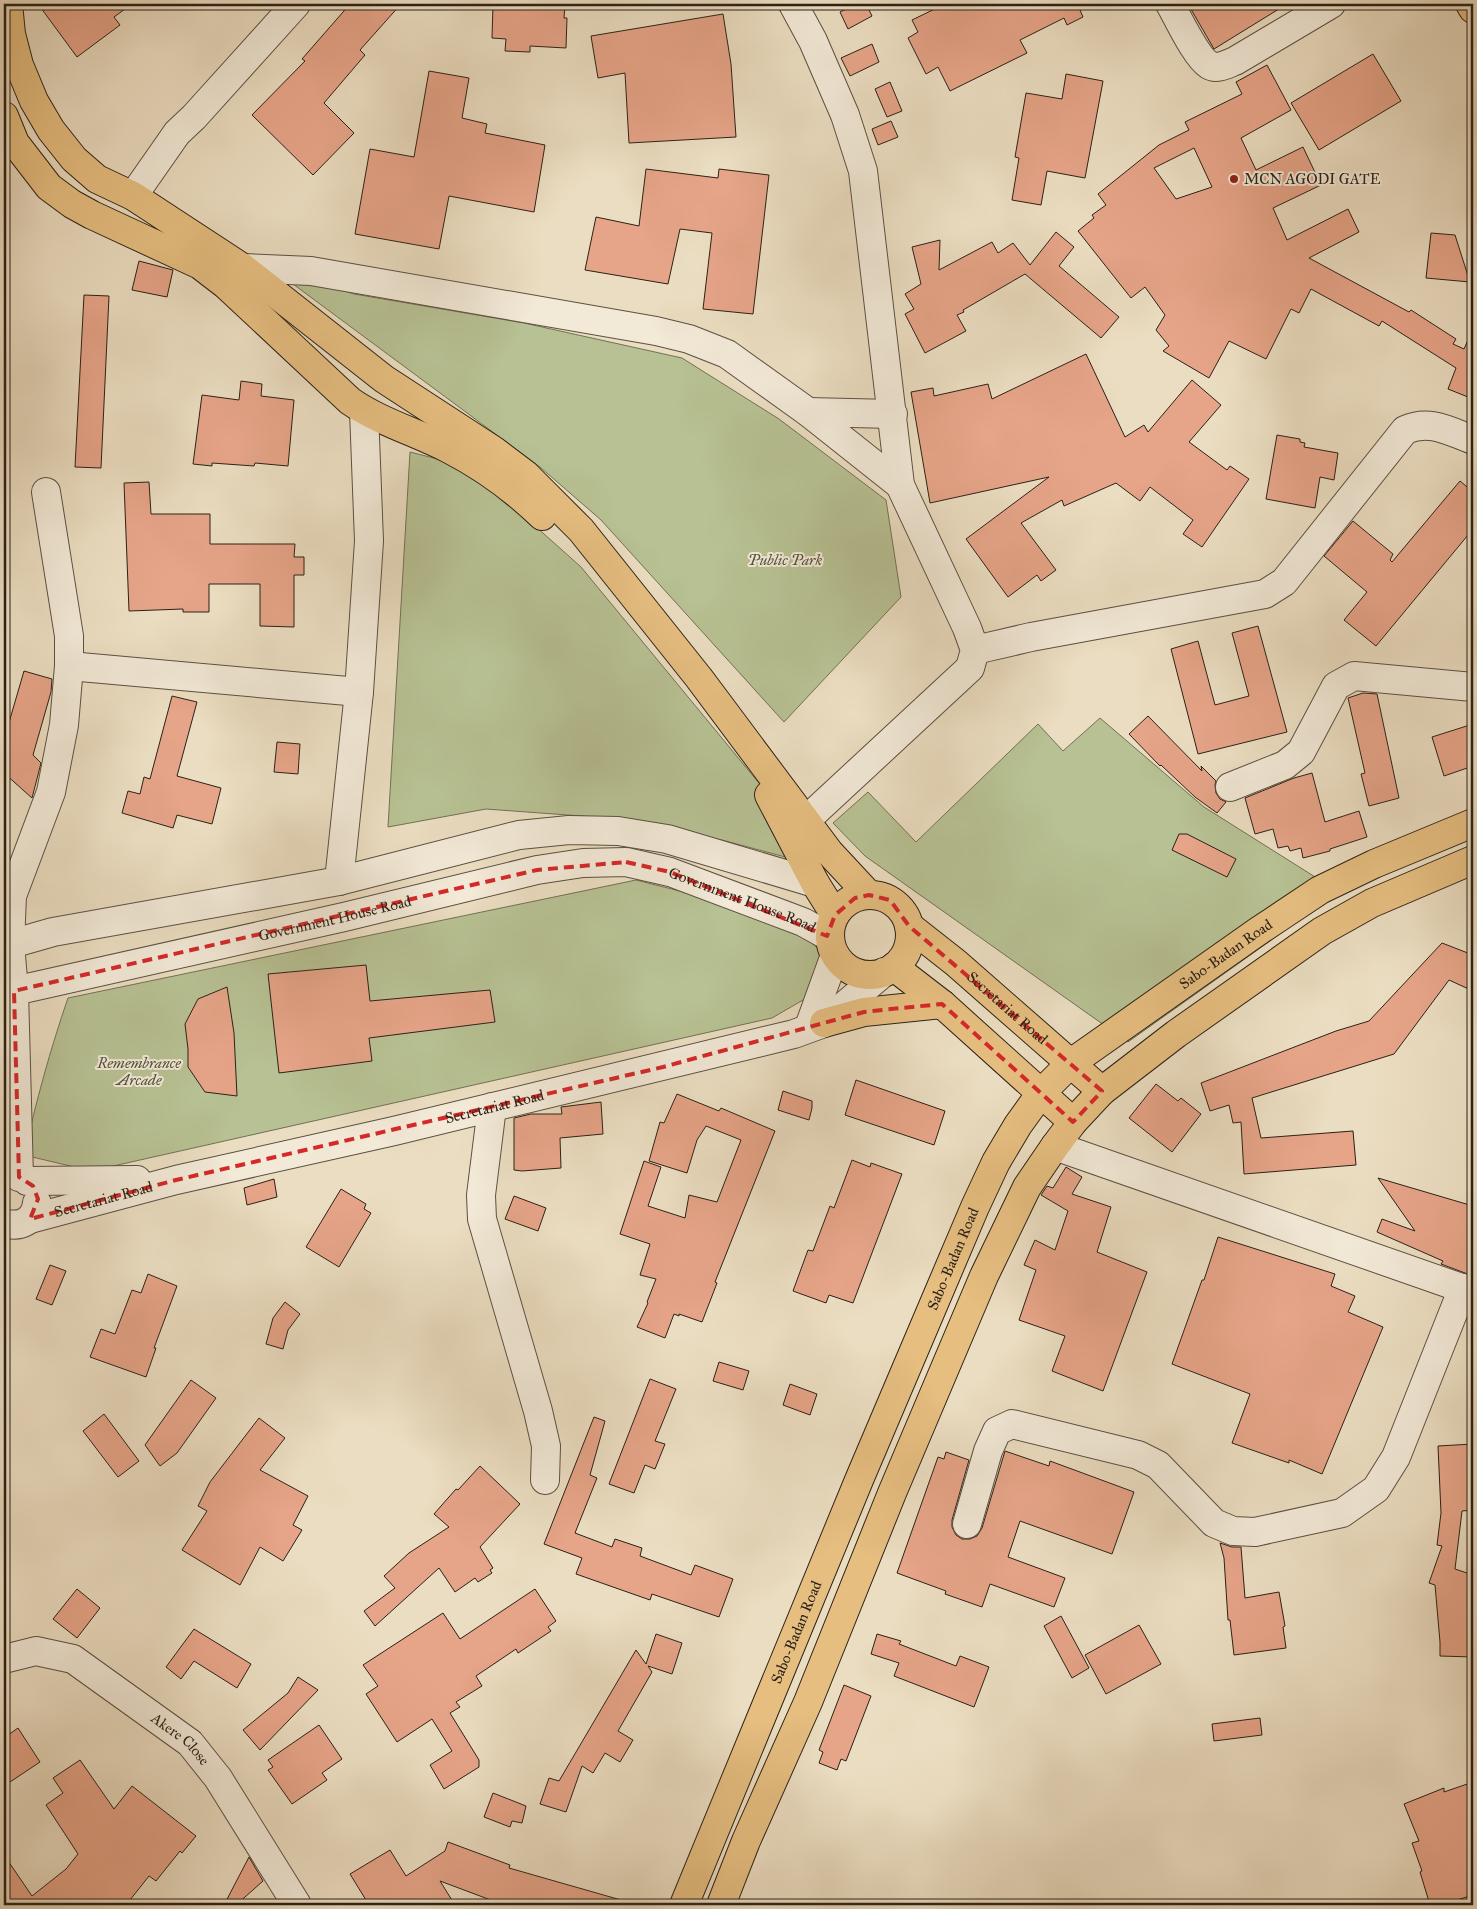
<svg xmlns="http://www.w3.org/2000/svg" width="1477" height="1909" font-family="'IM FELL Great Primer',serif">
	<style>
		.green { fill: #b7c193; stroke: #717155 }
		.building { fill: #e6a488; stroke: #2b2117; fill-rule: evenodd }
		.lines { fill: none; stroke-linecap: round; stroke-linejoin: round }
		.minor-casing { stroke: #5b5042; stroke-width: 30 }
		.major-casing { stroke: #2b2117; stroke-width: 30 }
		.highway-casing { stroke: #2b2117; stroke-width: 30 }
		.minor { stroke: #f2e9d7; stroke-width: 28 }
		.major { stroke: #e6be80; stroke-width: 28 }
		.highway { stroke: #e6be80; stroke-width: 28 }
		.marked { fill: none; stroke: #d62828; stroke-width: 4; stroke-dasharray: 10 6; stroke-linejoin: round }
		.poi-dot { fill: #8f2418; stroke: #f2e9d7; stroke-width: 2 }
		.labels { text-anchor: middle; stroke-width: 4; stroke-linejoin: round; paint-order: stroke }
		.poi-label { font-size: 15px; fill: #2b2117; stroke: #f2e9d7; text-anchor: start }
		.park-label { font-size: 15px; font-style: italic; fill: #55513c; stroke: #f2e9d7 }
		.street-label { font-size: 15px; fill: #2b2117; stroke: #f2e9d7 }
	</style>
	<rect width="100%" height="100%" fill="#ebddc1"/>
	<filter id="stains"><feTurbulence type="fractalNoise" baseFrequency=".004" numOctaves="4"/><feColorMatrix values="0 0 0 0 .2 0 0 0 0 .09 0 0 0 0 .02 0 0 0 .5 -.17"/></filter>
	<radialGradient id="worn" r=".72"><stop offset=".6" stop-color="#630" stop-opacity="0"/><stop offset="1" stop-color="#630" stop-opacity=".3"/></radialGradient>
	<!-- green -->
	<path class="green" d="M270,267L354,294L524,323L682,358L779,419L886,500L901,597L784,722L601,520L540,467Z
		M410,452L469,467L581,567L763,788L789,858L722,840L622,819L486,809L388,827Z
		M1100,718L1204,807L1339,892L1128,1042L865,856L833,823L868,792L916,842L1038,724L1063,751Z
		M636,880L783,917L825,955L810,996L772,1018L91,1171L24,1155C36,1102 50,1050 68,998Z"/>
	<!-- building -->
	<path class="building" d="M38,4H132L114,17L120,25L77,57Z
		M350,4H401L360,50L365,55L324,103L354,133L313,175L252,115L305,61L302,59Z
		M493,4H565L564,18H567L566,48L530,46V52L505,51L506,39L492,38Z
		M856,4H866L872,16L848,29L840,12Z
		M945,4H1093L1080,10L1083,17L1067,25L1064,18L1020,40L1027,53L950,91L938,67L926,74L908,38L918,32L912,20Z
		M1188,4H1287L1214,49Z
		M723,14L731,64L736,137L629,143L625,73L598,78L591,36Z
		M872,44L879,62L850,76L841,58Z
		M1373,54L1401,101L1319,150L1291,103Z
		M1267,65L1291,110L1241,138L1256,170L1303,147L1321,185L1273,208L1287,240L1348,209L1359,232L1309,258L1409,312L1411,310L1456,339L1453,344L1464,349L1473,329V399L1448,389L1456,368L1382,321L1379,326L1311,289L1299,313L1291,309L1266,359L1229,341L1209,378L1163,351L1169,346L1156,330L1165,315L1145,287L1131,298L1078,231L1094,218L1092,215L1106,205L1098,194L1159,145L1189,130L1185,122L1242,94L1236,82ZM1194,148L1212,187L1176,199L1154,168Z
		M429,71L469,78L462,118L487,124L485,133L545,145L534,212L449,196L439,249L355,234L370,149L414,157Z
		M1066,74L1103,81L1085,178L1047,171L1041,205L1012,200L1019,158L1015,157L1026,93L1062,99Z
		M890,82L902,111L887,117L875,89Z
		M891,121L898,137L878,145L872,129Z
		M646,169L718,178L719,169L769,175L753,314L703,309L712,233L680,229L668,284L585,270L596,217L639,226Z
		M1056,232L1074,247L1059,266L1119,317L1101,338L1025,274L963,310L964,312L957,315L966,331L925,353L905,314L914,309L905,294L921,284L912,247L940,240L939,270L992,242L998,253L1013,243L1030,265Z
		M1431,233L1455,235L1470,282L1426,278Z
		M139,261L173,270L167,297L132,290Z
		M84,295L109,296L101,468L75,467Z
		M1086,354L1125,437L1144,425L1148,432L1192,380L1221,405L1189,442L1227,470L1230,466L1249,479L1202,547L1183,534L1193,520L1150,487L1140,501L1116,483L1064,506L1062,500L1021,523L1056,570L1041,581L1037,575L1008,597L966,539L1049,477L930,503L911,392L933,388L934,396L988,384L992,399Z
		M241,381L262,384L261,396L294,400L288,466L255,463L254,466L212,463V466L193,464L202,395L239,400Z
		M1277,435L1300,439V442L1305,443L1304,447L1338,453L1334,480L1320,477L1315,508L1266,499Z
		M1460,481L1473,492V529L1376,646L1344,620L1367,592L1324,556L1353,521L1393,554L1390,560L1392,562Z
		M149,482L151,514H210V544H295L294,557H304V575H294V627L260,626V584H209V612H183V609L129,611L124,483Z
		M1258,626L1287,732L1198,754L1171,649L1198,641L1215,705L1249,696L1232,633Z
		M24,671L52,679L51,692L33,755L41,763L32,798L4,773V725L8,726Z
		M1363,693L1377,694L1399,798L1369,806L1361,774L1365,773L1348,698Z
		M172,696L197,702L177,776L221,788L212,824L177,815L173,828L122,813L128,791L140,794L144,777L150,779Z
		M1148,716L1202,771L1201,766L1216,781L1215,785L1216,793L1220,799L1226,802L1217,813L1195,797L1161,765L1160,766L1129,734Z
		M1473,724V766L1444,776L1432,737Z
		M277,742L300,744L298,774L274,772Z
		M1312,773L1325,822L1359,811L1367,837L1330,849V851L1303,858L1301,848L1290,851L1288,846L1278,848L1273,829L1255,834L1245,798L1294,778Z
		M1179,834H1187L1236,859L1227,877L1172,850Z
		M1442,943L1473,955V991L1449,980L1394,1054L1252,1098L1261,1138L1353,1131L1356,1165L1244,1174L1241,1122L1233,1123L1229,1105L1210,1111L1201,1083L1336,1031L1369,1021Z
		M366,965L370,1001L490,990L495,1022L369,1038L372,1061L279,1073L268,974Z
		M227,987L234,1033L237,1096L205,1092L188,1067V1049L185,1024L198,999Z
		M856,1080L945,1111L934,1145L845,1115Z
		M1156,1084L1178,1101L1181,1098L1201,1114L1172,1152L1129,1118Z
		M783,1091L812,1101V1108L809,1120L778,1110Z
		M677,1094L719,1111L721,1108L775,1131L715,1282L717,1283L702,1322L679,1314V1316L674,1314L665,1338L637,1327L648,1303L647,1302L656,1279L640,1275L650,1244L620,1234L644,1161L661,1167L648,1206L685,1218L689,1195L717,1202L741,1140L706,1126L697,1140L687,1173L649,1161L660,1122L664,1123Z
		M601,1102L603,1134L560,1138L561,1168L522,1171L514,1170V1118L531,1114H562L561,1107Z
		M852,1160L870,1167L871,1163L902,1174L853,1303L829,1295L826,1303L793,1291L808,1250L813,1251L830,1206L834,1208Z
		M1066,1167L1082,1177L1072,1194L1111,1207L1097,1252L1147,1272L1103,1391L1052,1371L1065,1336L1019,1320L1036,1270L1024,1265L1035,1240L1055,1250L1068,1211L1041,1195L1047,1186L1053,1188Z
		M1378,1178L1473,1206V1276L1441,1264L1443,1261L1377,1232L1382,1219L1415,1231Z
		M274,1179L277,1197L247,1205L244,1188Z
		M341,1189L366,1204L364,1209L371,1213L339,1267L306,1247Z
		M514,1196L546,1208L538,1231L505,1219Z
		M1218,1237L1335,1274L1331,1286L1355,1296L1348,1312L1383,1327L1322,1474L1289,1460V1463L1232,1443L1250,1394L1172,1364L1202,1280H1204Z
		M50,1265L66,1271L52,1305L36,1299Z
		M148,1274L177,1286L154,1348H156L146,1377L90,1357L101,1329L115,1334L132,1290L141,1293Z
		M285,1302L300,1314L288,1330L283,1349L266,1344L273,1318Z
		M719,1362L749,1371L743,1390L713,1381Z
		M650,1379L676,1389L655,1441L665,1444L655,1469L645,1465L634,1493L609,1484Z
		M191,1380L216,1398L177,1453L160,1466L145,1445Z
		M790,1384L817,1394L810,1415L783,1405Z
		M104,1414L139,1461L118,1477L83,1431Z
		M594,1417L605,1421L590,1475L597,1478L575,1533L612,1547L615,1539L642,1548L640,1556L691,1575L695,1565L733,1579L719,1617L652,1594L650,1600L576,1574L582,1558L544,1544Z
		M259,1418L285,1438L260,1470L308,1496L293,1525L302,1530L283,1561L260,1547L240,1585L182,1550L207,1511L198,1506L210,1482Z
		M1473,1444V1510L1462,1511L1455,1569L1473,1575V1657L1440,1656V1642L1435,1585L1429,1583L1442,1546L1437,1545L1441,1513L1438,1446Z
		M1005,1451L1049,1466L1050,1461L1134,1492L1112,1554L1020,1521L1008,1557L1065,1578L1054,1607L990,1584L982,1607L945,1594L946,1591L897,1573L938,1457L944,1459L946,1452L969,1460L952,1520V1527L956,1535L962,1539H970L977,1536L982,1528Z
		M480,1466L520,1504L480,1547L493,1568L490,1570L492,1573L478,1582L475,1578L455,1592L439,1568L375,1626L364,1611L395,1588L384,1576L409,1553L449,1527L434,1514L456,1489L458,1490Z
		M1220,1543L1232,1547H1241L1245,1598L1279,1592L1285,1626L1283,1627L1286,1648L1234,1655L1230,1620H1228L1224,1558Z
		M77,1589L100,1608L77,1638L53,1619Z
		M535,1589L556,1621L548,1627L551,1631L518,1653L516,1649L476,1676L482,1686L456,1702L460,1707L450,1713L479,1760V1767L444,1789L430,1765L452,1751L432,1719L397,1742L366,1694L378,1686L363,1665L443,1613L460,1639Z
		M1061,1616L1089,1668L1072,1678L1044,1626Z
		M1139,1625L1161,1664L1106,1694L1085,1655Z
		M194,1629L251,1664L237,1688L194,1661L181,1679L166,1667Z
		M656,1634L682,1643L672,1674L648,1666L652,1672L618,1731L633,1740L620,1762L605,1753L593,1773L582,1766L566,1812L540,1804L549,1778L559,1781L636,1650L646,1664Z
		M877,1634L901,1641L899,1644L956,1666L960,1656L989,1667L974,1707L894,1676L899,1663L871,1654Z
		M298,1677L318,1690L260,1750L243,1730L288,1693Z
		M844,1685L871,1696L846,1761L841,1759L837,1770L819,1763L823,1752L819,1750Z
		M1260,1718L1262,1735L1214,1741L1212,1724Z
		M319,1725L342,1759L322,1773L327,1780L292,1804L268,1770L273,1767L268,1760Z
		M18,1728L40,1762L4,1786V1738Z
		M80,1760L114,1809L132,1786L196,1836L182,1853L180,1851L156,1881L149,1876L126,1905H4V1855L32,1896L66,1869L78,1854L46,1805L63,1793L53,1778Z
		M1473,1782V1895L1441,1905H1430L1420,1872L1422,1871L1412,1843L1419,1841L1404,1804L1444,1788V1792Z
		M493,1793L526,1806L522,1823L512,1821L510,1827L484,1817Z
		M448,1842L510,1865L509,1868L621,1900L620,1905H504L440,1881L455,1905H369L350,1874L390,1850L406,1876L445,1851Z
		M249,1857L263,1881L236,1905H224Z"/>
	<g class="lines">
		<!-- minor casing -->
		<g class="minor-casing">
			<g id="minor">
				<path d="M793,4L813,41L845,115L863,171L900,485L967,628L975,650L970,668L805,821"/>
				<path d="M1170,4C1178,18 1196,57 1209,65C1217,70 1227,64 1235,61L1331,4"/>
				<path d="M133,196L177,133L194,117L296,4"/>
				<path d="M243,268L311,271L656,331L689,339L727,354L808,412L900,485"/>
				<path d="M808,412L893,414"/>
				<path d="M975,650L1031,637L1265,594L1284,582L1405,430C1430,419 1449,431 1473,440"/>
				<path d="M69,666L359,692"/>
				<path d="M1230,787L1285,765L1301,752L1336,686L1354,676L1473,687"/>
				<path d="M339,881L359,692L369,541L364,411"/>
				<path d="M4,946L53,932L339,881L519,835L569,830L618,831L667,839L815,883"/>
				<path d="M14,991L10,944L12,896L51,792L64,725L69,666V636L46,492"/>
				<path d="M809,1027L835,955"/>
				<path d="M492,1107L481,1195L482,1219L538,1411L546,1446L545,1480"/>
				<path d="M1055,1146L1473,1292"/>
				<path id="s1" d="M19,1177L14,991L344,917L537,870L583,863L626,862L670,872L803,922L830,937"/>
				<path d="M27,1181L137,1180"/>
				<path id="s2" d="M30,1219L176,1180L394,1131L794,1034L824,1023L884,972"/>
				<path d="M4,1223C20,1228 35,1221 37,1203"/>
				<path d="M967,1524L988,1451L997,1431L1012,1424L1138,1455L1158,1465L1214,1523L1233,1531L1255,1532L1342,1513L1376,1489L1396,1457L1463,1288"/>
				<path id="s3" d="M4,1659L36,1651L73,1659L190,1743L218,1778L297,1905"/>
			</g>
		</g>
		<!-- major casing -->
		<g class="major-casing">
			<g id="major">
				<path d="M8,4L11,34L19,65L34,101L51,130L74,159L97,179L133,196L243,268L384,379L493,450L526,475L581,530L699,678L829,852L869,895"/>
				<path d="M4,116L15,143L49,187L72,204L92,215L200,265L226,285L350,401C380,422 416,432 449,449C484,467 514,489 542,516"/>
				<path d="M769,795L815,883L835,915"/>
				<circle cx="870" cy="935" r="40"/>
				<path id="s4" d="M909,926L956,963L1102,1091"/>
				<path d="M894,967L942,1004L1073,1122"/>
				<path d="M824,1023L864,1012L942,1004"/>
			</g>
		</g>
		<!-- highway casing -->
		<g class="highway-casing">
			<g id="highway">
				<path d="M1470,4L1473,9"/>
				<path id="s5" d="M684,1905L859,1480L975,1207L996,1162L1018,1125L1041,1093L1071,1063L1257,932L1320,890L1374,864L1473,823"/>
				<path d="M721,1905L746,1841L808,1702L892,1493L984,1276L1027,1187L1055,1146L1073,1122L1102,1091L1176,1034L1322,931L1372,903L1473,860"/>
			</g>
		</g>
		<!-- minor -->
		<use href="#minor" class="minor"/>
		<!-- major -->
		<use href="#major" class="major"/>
		<!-- highway -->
		<use href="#highway" class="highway"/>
	</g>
	<!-- marked area -->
	<path class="marked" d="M626,862L670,872L827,936L835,915L855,898L869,895L890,900L909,926L1102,1091L1073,1122L942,1004L891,1009L864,1012L663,1067L176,1180L30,1219L38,1199L33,1186L19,1177L14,991L537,870Z"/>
	<!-- markers -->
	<circle class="poi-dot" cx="1234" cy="179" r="5"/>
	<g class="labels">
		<!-- poi labels -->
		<g class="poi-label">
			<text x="1244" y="184">MCN AGODI GATE</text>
		</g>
		<!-- park labels -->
		<g class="park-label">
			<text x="785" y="565">Public Park</text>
			<text x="139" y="1068">Remembrance<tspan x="139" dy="17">Arcade</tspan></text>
		</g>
		<!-- street labels -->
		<g class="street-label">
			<text dy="5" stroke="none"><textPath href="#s1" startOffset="935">Government House Road</textPath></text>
			<text dy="5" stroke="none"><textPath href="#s1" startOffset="515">Government House Road</textPath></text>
			<text dy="5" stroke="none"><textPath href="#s5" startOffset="1120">Sabo-Badan Road</textPath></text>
			<text dy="5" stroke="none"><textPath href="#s4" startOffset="128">Secretariat Road</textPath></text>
			<text dy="5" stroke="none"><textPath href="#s2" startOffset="478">Secretariat Road</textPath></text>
			<text dy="5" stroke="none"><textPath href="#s2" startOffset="76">Secretariat Road</textPath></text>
			<text dy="5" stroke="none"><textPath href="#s5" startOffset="700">Sabo-Badan Road</textPath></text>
			<text dy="5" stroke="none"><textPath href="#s5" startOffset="295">Sabo-Badan Road</textPath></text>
			<text dy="5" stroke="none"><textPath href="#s3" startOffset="205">Akere Close</textPath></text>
		</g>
	</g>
	<!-- margin -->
	<rect width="1477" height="1909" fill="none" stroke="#ebddc1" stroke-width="20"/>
	<rect x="5" y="5" width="1467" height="1899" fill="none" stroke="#2b2117" stroke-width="2.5"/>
	<rect x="10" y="10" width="1457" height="1889" fill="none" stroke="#2b2117"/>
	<rect width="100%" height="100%" filter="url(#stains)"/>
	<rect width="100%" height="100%" fill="url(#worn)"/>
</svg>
